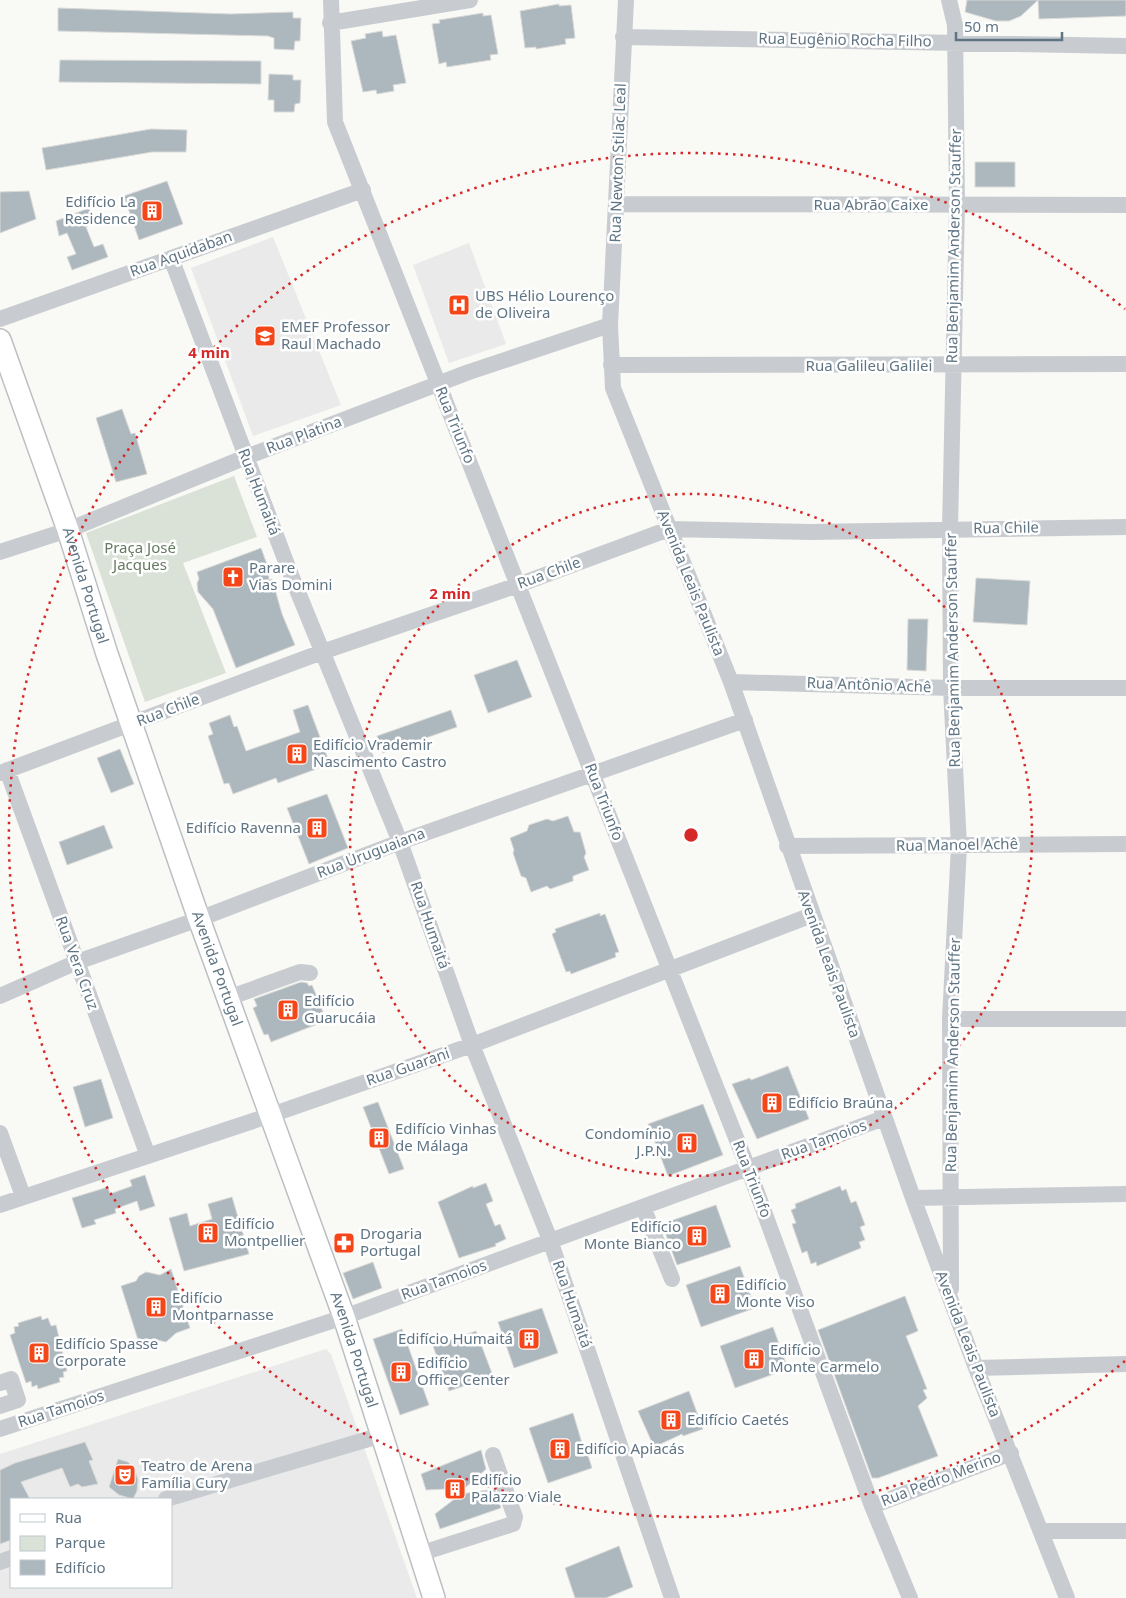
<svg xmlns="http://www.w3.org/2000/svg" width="1126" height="1598" font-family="'Noto Sans',sans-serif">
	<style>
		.built { fill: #e9eae9; fill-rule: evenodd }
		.green { fill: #dae1d6 }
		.building { fill: #adb7be; stroke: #dadad8 }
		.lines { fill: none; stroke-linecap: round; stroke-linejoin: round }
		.major-casing { stroke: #bbbfc3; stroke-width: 24 }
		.minor { stroke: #c8ccd0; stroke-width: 16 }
		.major { stroke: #fff; stroke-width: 21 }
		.ring { fill: none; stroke: #d62828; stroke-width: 2.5; stroke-dasharray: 2.5 5 }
		.labels { text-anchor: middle; stroke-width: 5; stroke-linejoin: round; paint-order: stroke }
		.street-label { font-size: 15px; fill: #607584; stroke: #fff }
		.poi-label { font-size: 15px; fill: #607584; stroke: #fff; text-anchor: start }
		.park-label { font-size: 15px; fill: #667a60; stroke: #fff }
		.centre { fill: #d62828; stroke: #fff; stroke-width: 2.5 }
		.ring-label { font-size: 15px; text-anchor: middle; font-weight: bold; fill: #d62828; stroke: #fff; stroke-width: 5; stroke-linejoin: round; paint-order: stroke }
	</style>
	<rect width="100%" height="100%" fill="#f9f9f5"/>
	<!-- built -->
	<path class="built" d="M273,237L341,405L253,436L191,268Z
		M469,243L506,344L449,363L413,265Z
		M326,1349L331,1354L417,1598H0V1454ZM11,1499H171V1587H11Z"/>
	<!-- green -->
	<path class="green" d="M234,476L257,537L183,563L226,673L145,702L86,533Z"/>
	<!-- building -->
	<path class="building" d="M967,0H1038L1021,16L1009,21H996L965,12Z
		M1038,0H1126V16L1039,19Z
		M559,4V6L571,5L575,38L565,39L566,44L536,49V47L525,48L520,11Z
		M58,8L230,14L293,12V18H301L300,41H295L294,50L274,49V38L268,36L58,31Z
		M483,13V16L491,15L498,54L490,55L491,60L447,67L446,62L439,64L432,24L440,23L439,20Z
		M382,31L383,37L396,35L406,83L393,85L394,91L377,94L376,90L363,92L351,41L366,38L365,34Z
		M60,60L261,61V84L59,82Z
		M269,74L293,75V80H301L300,103L295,104L294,112H274V100H268Z
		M151,129L187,130L186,152H152L46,170L42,148Z
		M975,162H1015V187H975Z
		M167,181L183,224L139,240L124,196Z
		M29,191L36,219L0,233V192Z
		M89,208L94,222L86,227L94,247L103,244L108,257L72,270L67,257L76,254L67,233L59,236L56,221Z
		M122,409L131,434L135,433L147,474L116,482L96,418Z
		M261,548L268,567L269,580L272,579L282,614L295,645L236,668L213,609L198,592L197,583L199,579L197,572Z
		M976,578L1030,581L1027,625L973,622Z
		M908,619H928L926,671L907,670Z
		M517,660L532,697L488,713L474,675Z
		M308,705L330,764L278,783L276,778L233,794L229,783L224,784L208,736L213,734L209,723L230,715L234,727L237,726L246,751L300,732L293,710Z
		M451,710L457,727L383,753L377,736Z
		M120,749L134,784L111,793L97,758Z
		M327,794L348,848L309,864L287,808Z
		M568,816L574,832H580L586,853L584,857L589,870L573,876V881L550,889L547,886L531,892L526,878L521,876L513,853L514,850L510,838L527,831L529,825L547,819L553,821Z
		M104,825L113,848L67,865L59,842Z
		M600,913V916L605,914L619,952L615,953L616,957L571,974L570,971L566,972L552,934L556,932L555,929Z
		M301,982L307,983L309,986L312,985L323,1012L320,1013L323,1022L271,1042L268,1034L264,1035L253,1008L257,1006L254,999Z
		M788,1066L809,1119L757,1139L732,1084L750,1078L751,1080Z
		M101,1079L113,1118L85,1127L73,1087Z
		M378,1102L404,1169L389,1174L363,1107Z
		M703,1104L723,1155L668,1176L648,1124Z
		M145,1175L155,1206L140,1211L137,1201L115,1209L116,1213L94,1220L96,1224L82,1228L72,1198L108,1187L110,1194L132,1186L130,1180Z
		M486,1183L493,1201L486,1204L495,1226L500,1224L506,1239L495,1244L496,1246L459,1258L438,1202L473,1186V1188Z
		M840,1186L842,1191L846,1189L851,1203L856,1201L865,1225L860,1227L865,1240L859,1242L861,1248L817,1266L816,1262L811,1264L807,1251L802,1253L792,1224L796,1223L791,1210L796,1208L795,1204Z
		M232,1197L249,1254L184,1271L169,1218L187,1213L190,1226L212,1219L208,1204Z
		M716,1205L731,1247L677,1265L662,1224Z
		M373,1262L382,1288L353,1299L343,1273Z
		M740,1266L755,1308L701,1327L686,1285Z
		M171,1269L190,1328L176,1333L166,1342L153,1339L139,1343L121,1286L136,1281L139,1276L146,1272L160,1275Z
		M905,1296L918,1331L906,1336L927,1389L923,1390L927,1398L918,1406L938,1456L878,1478H872L818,1330Z
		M542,1308L558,1353L514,1368L498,1322Z
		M41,1316L42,1320L48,1318L51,1326L56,1325L67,1371L63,1372L64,1377L59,1378L60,1382L38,1389L37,1385L32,1387L31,1381L26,1383L10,1335L15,1333L14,1327L19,1326L18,1323Z
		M773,1327L788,1369L735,1388L720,1346Z
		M402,1329L429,1405L400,1415L373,1339Z
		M476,1331L493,1376L449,1391L433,1346Z
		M689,1391L703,1429L683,1436L682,1434L654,1447L638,1411Z
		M573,1413L584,1450L586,1449L592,1468L548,1483L529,1428Z
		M85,1442L93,1460L89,1461L98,1484L82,1487L78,1484L70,1487L62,1468L21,1482L30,1499H11V1540L0,1544V1470L15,1463Z
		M481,1450L486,1469L465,1488L426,1490L421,1474Z
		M118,1459L128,1462L135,1470L138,1480L137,1491L133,1499L119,1495L109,1487Z
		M495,1489L501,1508L440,1529L435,1514L461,1494Z
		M619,1546L633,1587L606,1598H575L565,1568Z"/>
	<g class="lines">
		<!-- major casing -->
		<g class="major-casing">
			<g id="major">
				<path id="s1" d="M0,340L68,530L107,654L199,919L344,1317L434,1598"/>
			</g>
		</g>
		<!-- minor -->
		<path class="minor" d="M331,0L335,122L748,1168L872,1506L910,1598
			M626,0L610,325L613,388L731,682L913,1198L976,1368L1067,1598
			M949,0L955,25L957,205L950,529L951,688L959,846L950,1019L951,1289
			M330,23L470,0
			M623,37L1126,46
			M616,204L1126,205
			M171,258L291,575L400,842L472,1045L550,1240L672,1598
			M0,319L363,190
			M611,365L1126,364
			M0,552L68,530L246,457L469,372L610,325
			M731,682L951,688H1126
			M7,770L148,1156
			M0,773L322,652L518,585L669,529L810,532L1126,527
			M787,846L1126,844
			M0,996L77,962L199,919L400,842L745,720
			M228,998L300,972L310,973
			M950,1019H1126
			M0,1133L23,1196
			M913,1198L1126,1194
			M0,1205L271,1115L472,1045L812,915
			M643,1207L672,1279
			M976,1368L1126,1364
			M0,1383L11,1379L18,1400L0,1406
			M0,1429L344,1317L884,1118
			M166,1499L382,1435
			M872,1506L1011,1453
			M1041,1531H1126
			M419,1554L513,1524L515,1517L493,1455
			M0,1562L11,1558"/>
		<!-- major -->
		<use href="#major" class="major"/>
	</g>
	<!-- distance rings -->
	<g class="ring">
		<circle cx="691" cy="835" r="341"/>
		<path d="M1125 1361A682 682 0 1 1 1125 309"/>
	</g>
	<!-- icons -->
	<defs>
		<g id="building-square" transform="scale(1.125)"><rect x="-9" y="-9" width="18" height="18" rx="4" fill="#f5461a" stroke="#fff"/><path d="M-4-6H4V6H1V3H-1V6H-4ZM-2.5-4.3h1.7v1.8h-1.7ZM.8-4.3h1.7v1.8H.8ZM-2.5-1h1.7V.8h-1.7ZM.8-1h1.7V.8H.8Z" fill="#fff"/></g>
		<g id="hospital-square" transform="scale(1.125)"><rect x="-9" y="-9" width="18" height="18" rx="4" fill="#f5461a" stroke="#fff"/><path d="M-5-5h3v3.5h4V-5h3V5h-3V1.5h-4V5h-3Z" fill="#fff"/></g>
		<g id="school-square" transform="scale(1.125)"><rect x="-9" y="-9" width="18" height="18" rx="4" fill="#f5461a" stroke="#fff"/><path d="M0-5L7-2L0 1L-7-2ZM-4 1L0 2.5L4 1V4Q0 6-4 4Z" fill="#fff"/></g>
		<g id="church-square" transform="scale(1.125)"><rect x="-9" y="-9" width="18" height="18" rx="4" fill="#f5461a" stroke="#fff"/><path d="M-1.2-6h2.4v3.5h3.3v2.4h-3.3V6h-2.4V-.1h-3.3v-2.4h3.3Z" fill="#fff"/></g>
		<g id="pharmacy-square" transform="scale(1.125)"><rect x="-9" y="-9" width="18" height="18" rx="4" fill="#f5461a" stroke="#fff"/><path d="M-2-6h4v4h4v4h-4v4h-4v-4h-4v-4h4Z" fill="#fff"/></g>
		<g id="theatre-square" transform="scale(1.125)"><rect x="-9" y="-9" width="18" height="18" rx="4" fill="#f5461a" stroke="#fff"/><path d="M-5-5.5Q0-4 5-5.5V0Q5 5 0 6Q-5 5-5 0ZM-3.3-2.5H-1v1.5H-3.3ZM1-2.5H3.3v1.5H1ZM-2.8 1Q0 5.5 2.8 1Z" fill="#fff"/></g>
	</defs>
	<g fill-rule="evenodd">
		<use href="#building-square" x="152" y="211"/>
		<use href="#hospital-square" x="459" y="305"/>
		<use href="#school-square" x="265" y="336"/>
		<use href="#church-square" x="233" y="577"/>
		<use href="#building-square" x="297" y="754"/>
		<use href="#building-square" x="317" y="828"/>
		<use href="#building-square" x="288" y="1010"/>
		<use href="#building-square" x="772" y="1103"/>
		<use href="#building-square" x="379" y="1138"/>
		<use href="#building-square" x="687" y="1143"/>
		<use href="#building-square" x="208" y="1233"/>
		<use href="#building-square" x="697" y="1236"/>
		<use href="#pharmacy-square" x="344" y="1243"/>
		<use href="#building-square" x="720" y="1294"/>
		<use href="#building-square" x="156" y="1307"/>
		<use href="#building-square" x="529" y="1339"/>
		<use href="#building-square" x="39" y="1353"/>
		<use href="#building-square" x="754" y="1359"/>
		<use href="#building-square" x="401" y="1372"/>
		<use href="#building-square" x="671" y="1420"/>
		<use href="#building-square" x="560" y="1449"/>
		<use href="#theatre-square" x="125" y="1475"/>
		<use href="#building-square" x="455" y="1489"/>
	</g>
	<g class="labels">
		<!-- street labels -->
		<g class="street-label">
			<text transform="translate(845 40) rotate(1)" y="5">Rua Eugênio Rocha Filho</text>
			<text transform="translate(618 163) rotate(-88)" y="5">Rua Newton Stilac Leal</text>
			<text x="871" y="210">Rua Abrão Caixe</text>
			<text transform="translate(954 246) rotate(-89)" y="5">Rua Benjamim Anderson Stauffer</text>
			<text transform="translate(181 254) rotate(-20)" y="5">Rua Aquidaban</text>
			<text x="869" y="371">Rua Galileu Galilei</text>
			<text transform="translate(455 425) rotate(68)" y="5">Rua Triunfo</text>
			<text transform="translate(304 435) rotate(-21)" y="5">Rua Platina</text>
			<text transform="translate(259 492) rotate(69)" y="5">Rua Humaitá</text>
			<text transform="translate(1006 528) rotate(-1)" y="5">Rua Chile</text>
			<text transform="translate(549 573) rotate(-20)" y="5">Rua Chile</text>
			<text transform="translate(691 583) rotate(68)" y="5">Avenida Leais Paulista</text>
			<text dy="5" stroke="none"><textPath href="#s1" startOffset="260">Avenida Portugal</textPath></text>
			<text transform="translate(953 650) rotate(-91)" y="5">Rua Benjamim Anderson Stauffer</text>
			<text transform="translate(869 685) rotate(2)" y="5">Rua Antônio Achê</text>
			<text transform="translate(168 710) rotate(-21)" y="5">Rua Chile</text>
			<text transform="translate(604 802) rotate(69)" y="5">Rua Triunfo</text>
			<text transform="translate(957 845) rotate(-1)" y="5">Rua Manoel Achê</text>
			<text transform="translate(371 853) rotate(-21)" y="5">Rua Uruguaiana</text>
			<text transform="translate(430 925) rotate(71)" y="5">Rua Humaitá</text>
			<text transform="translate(77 963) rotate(70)" y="5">Rua Vera Cruz</text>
			<text transform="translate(829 964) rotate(70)" y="5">Avenida Leais Paulista</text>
			<text dy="5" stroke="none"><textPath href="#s1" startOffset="665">Avenida Portugal</textPath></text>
			<text transform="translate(953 1055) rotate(-89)" y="5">Rua Benjamim Anderson Stauffer</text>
			<text transform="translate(408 1067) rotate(-19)" y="5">Rua Guarani</text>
			<text transform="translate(824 1140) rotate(-20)" y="5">Rua Tamoios</text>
			<text transform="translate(752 1179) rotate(69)" y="5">Rua Triunfo</text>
			<text transform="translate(444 1280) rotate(-20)" y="5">Rua Tamoios</text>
			<text transform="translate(572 1304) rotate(71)" y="5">Rua Humaitá</text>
			<text transform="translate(968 1344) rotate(69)" y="5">Avenida Leais Paulista</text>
			<text dy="5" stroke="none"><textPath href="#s1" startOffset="1070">Avenida Portugal</textPath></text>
			<text transform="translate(61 1409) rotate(-18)" y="5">Rua Tamoios</text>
			<text transform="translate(941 1479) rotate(-21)" y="5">Rua Pedro Merino</text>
		</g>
		<!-- poi labels -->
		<g class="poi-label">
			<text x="136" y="207" text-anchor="end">Edifício La<tspan x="136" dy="17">Residence</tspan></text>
			<text x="475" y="301">UBS Hélio Lourenço<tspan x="475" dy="17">de Oliveira</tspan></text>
			<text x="281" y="332">EMEF Professor<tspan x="281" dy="17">Raul Machado</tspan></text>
			<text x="249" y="573">Parare<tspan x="249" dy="17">Vias Domini</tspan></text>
			<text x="313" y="750">Edifício Vrademir<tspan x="313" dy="17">Nascimento Castro</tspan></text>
			<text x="301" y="833" text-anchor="end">Edifício Ravenna</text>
			<text x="304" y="1006">Edifício<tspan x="304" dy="17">Guarucáia</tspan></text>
			<text x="788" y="1108">Edifício Braúna</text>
			<text x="395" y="1134">Edifício Vinhas<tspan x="395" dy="17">de Málaga</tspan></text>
			<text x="671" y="1139" text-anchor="end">Condomínio<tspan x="671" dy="17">J.P.N.</tspan></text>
			<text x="224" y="1229">Edifício<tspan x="224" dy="17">Montpellier</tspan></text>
			<text x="681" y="1232" text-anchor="end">Edifício<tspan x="681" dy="17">Monte Bianco</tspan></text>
			<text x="360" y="1239">Drogaria<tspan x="360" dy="17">Portugal</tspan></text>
			<text x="736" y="1290">Edifício<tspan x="736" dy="17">Monte Viso</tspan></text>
			<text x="172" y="1303">Edifício<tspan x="172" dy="17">Montparnasse</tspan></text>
			<text x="513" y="1344" text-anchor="end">Edifício Humaitá</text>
			<text x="55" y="1349">Edifício Spasse<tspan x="55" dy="17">Corporate</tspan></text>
			<text x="770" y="1355">Edifício<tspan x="770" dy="17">Monte Carmelo</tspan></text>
			<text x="417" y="1368">Edifício<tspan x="417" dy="17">Office Center</tspan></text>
			<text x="687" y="1425">Edifício Caetés</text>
			<text x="576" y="1454">Edifício Apiacás</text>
			<text x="141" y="1471">Teatro de Arena<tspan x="141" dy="17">Família Cury</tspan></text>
			<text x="471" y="1485">Edifício<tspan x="471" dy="17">Palazzo Viale</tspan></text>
		</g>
		<!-- park labels -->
		<g class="park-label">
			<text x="140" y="553">Praça José<tspan x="140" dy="17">Jacques</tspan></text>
		</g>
	</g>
	<circle cx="691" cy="835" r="8" class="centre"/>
	<g class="ring-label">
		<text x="209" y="358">4 min</text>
		<text x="450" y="599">2 min</text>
	</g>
	<!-- legend -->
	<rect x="10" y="1498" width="162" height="90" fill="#ffffff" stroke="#bfc8ce"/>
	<rect x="20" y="1514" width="25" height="8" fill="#ffffff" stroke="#bfc8ce"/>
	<text x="55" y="1523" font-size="15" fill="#607584">Rua</text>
	<rect x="20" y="1536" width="25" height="15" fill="#dae1d6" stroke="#bfc8ce"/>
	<text x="55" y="1548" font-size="15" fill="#607584">Parque</text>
	<rect x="20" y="1560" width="25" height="15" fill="#adb7be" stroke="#bfc8ce"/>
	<text x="55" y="1573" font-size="15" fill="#607584">Edifício</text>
	<!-- scale -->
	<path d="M956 32v8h106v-8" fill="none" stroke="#607584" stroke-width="2.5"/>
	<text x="964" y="32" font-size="15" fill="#607584" stroke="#ffffff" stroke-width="4" paint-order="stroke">50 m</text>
</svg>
